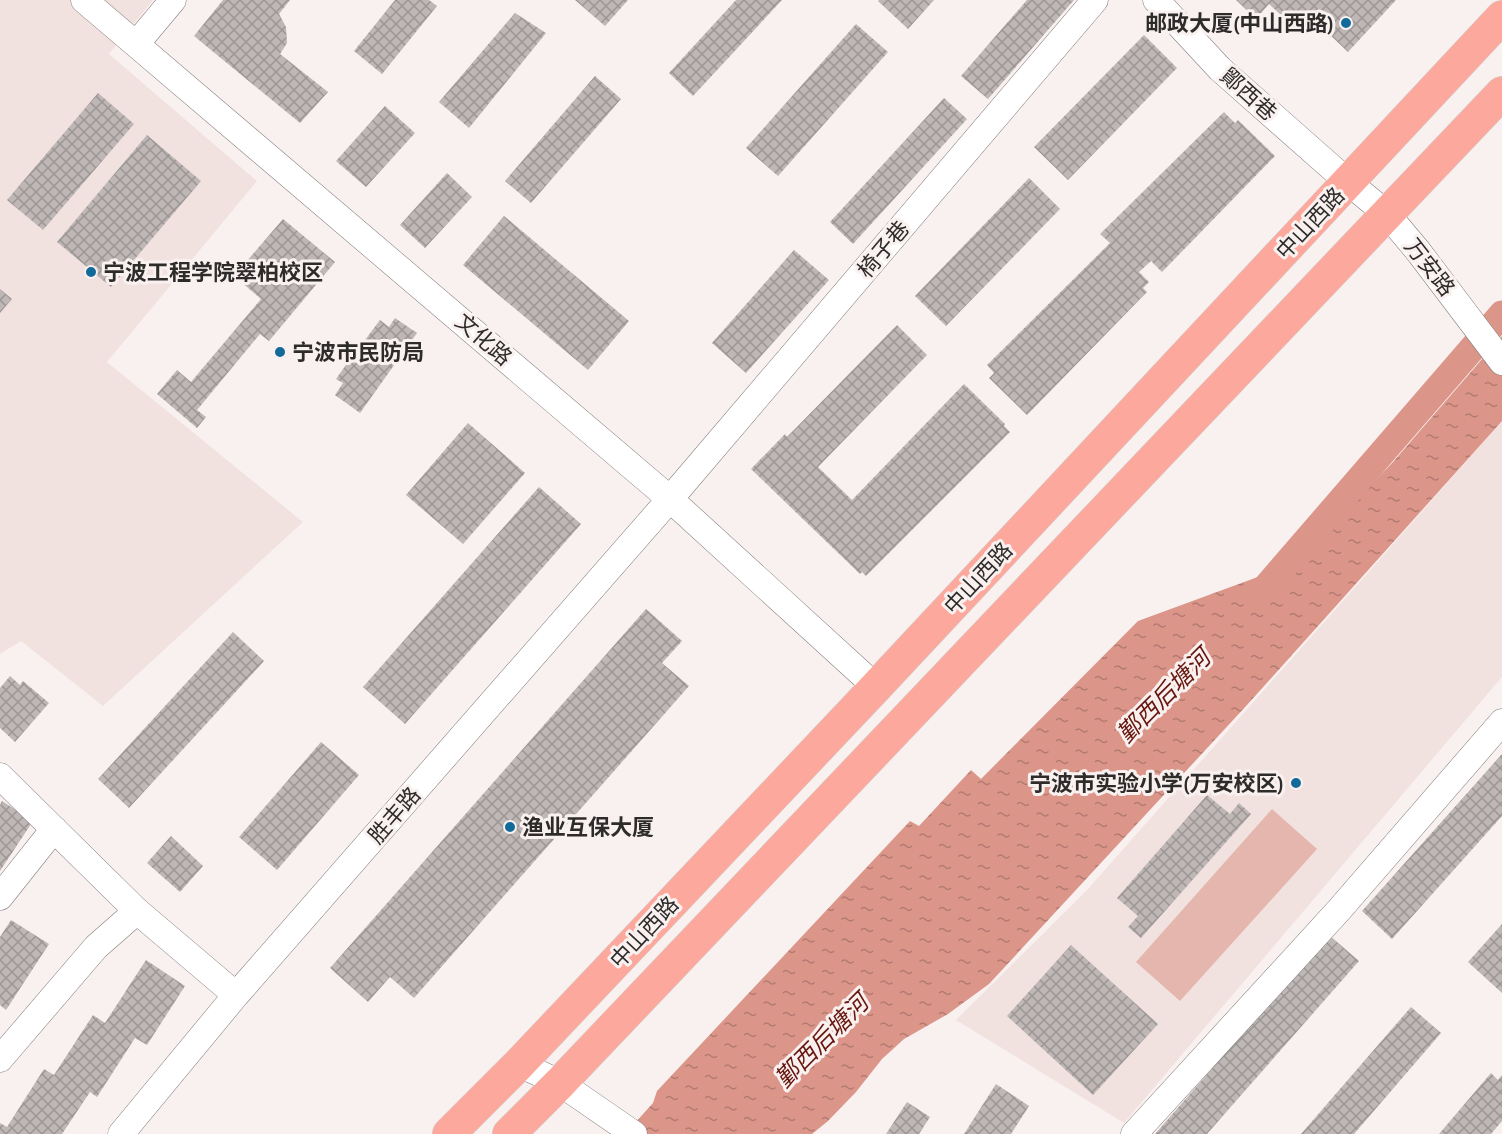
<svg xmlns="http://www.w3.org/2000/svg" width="1502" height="1134" font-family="'Alegreya Sans','Noto Sans SC',sans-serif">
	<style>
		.built { fill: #f2e2df }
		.pitch { fill: #e4b6ae }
		.water { fill: url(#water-ripples) }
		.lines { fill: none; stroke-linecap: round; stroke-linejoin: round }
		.canal { stroke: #db9589; stroke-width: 27 }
		.building { fill: url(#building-cross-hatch) }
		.minor-casing { stroke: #837d7c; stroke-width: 27 }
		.major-casing { stroke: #d1d1d0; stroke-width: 34 }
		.minor { stroke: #fff; stroke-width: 26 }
		.major { stroke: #fda89d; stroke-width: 33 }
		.poi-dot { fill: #126a9a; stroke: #f9f1f0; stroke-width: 2 }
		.labels { text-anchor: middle; stroke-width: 6; stroke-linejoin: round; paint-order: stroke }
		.poi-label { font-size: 22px; font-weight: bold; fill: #2e2c2b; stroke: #f9f1f0; text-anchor: start }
		.street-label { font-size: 22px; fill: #2e2c2b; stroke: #f9f1f0 }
		.water-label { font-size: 24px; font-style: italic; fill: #67160e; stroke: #f9f1f0 }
	</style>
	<defs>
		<pattern id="water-ripples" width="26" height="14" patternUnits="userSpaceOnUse" patternTransform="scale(1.5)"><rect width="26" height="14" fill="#db9589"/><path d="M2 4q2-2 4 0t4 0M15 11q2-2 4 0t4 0" fill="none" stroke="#b27a70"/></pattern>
		<pattern id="building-cross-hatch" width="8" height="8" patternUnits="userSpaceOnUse" patternTransform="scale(1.5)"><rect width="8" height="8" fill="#beb7b6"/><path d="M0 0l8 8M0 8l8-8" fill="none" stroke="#9b9594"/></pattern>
	</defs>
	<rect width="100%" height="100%" fill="#f9f1f0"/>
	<!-- built -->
	<path class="built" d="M0,0H153L109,54L257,181L107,362L303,522L103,706L21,641L0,654Z
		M1502,421V677L1124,1123L956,1020L1087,890Z"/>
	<!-- pitch -->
	<path class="pitch" d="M1272,809L1317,849L1180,1001L1136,962Z"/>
	<!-- water -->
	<path class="water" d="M1502,336V421L1247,705L989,984L948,1014L904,1039L882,1059L856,1092L828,1121L812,1134H625L653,1103L657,1091L910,821L919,826L971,770L981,779L1138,621L1290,565L1314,545L1393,462Z"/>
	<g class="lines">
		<!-- canal -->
		<path class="canal" d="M1260,594L1502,314"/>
	</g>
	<!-- building -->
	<path class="building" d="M223,0H290L279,14L286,27L287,43L280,54L328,92L300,123L194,36Z
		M395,0H429L437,6L382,74L354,51Z
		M575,0H628L605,26Z
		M736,0H782L693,96L669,73Z
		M879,0H934L908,29L878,1Z
		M1027,0H1074L988,99L961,76Z
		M1236,0H1396L1348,52L1306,12L1293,26L1269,4L1256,19Z
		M515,13L546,33L469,128L439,102Z
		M856,24L888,52L778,176L746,148Z
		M1144,35L1177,68L1068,180L1034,147Z
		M595,76L621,99L531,203L505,181Z
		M98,93L134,124L43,230L7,200Z
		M944,98L967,119L853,244L830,222Z
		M385,106L415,133L366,187L336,161Z
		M1224,112L1235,123L1238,120L1275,156L1162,272L1151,261L1139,272L1149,282L1143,288L1147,292L1027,415L989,378L994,373L987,365L1110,243L1100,234Z
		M147,135L201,181L111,287L57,242Z
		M447,173L472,197L425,248L400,225Z
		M1029,178L1060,209L946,326L915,296Z
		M504,216L629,321L588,370L463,265Z
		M283,219L335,262L269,341L260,334L197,410L206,417L197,428L157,394L177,370L191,382L261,299L234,276Z
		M794,250L829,280L746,373L712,343Z
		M0,289L12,299L0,313Z
		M395,318L417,333L360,413L335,395L343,383L336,379L350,359L358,364L372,345L365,340L380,320L389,327Z
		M897,325L927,355L818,467L852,500L964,384L1005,424L1004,426L1010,432L866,576L862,572L860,574L751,469L785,434L787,437Z
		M468,423L525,473L463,544L406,495Z
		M539,487L581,524L405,724L363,687Z
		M646,609L682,641L662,663L689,686L414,998L390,977L368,1002L330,968Z
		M233,632L264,661L129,808L98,779Z
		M10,676L20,685L23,681L49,703L15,742L0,728V688Z
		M321,742L359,775L277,870L239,837Z
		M1502,754V816L1392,939L1362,911Z
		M1207,795L1230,814L1239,803L1251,814L1141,938L1128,927L1138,916L1117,898Z
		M2,801L33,821L0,871V805Z
		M171,836L203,866L180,892L147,863Z
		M11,920L49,944L6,1010L0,1005V937Z
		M1502,924V993L1468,962Z
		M1329,935L1359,961L1207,1134H1155Z
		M1071,945L1158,1024L1093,1095L1007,1016Z
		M146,960L185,986L147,1045L135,1038L97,1097L90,1092L62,1134H0V1123L7,1127L44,1069L54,1075L93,1015L105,1023Z
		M1411,1007L1441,1033L1354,1134H1301Z
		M1491,1073L1498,1080L1502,1075V1121L1491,1134H1439Z
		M996,1084L1029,1106L1011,1134H964Z
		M907,1102L930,1117L919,1134H886Z"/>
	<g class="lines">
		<!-- minor casing -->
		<g class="minor-casing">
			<path id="minor" d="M84,0L670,499L876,687
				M1156,0L1220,69L1348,182L1387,214L1418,251L1502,362
				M137,43L173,0
				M0,776L137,911L236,995
				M0,897L54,829
				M0,1059L96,947L137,911
				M519,1064L560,1083L634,1134
				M121,1134L236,995L670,499L1095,0
				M1134,1134L1339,910L1502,722"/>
		</g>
		<!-- major casing -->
		<g class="major-casing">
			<path id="major" d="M449,1134L519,1064L876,687L1502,17
				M509,1134L560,1083L1502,93"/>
		</g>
		<!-- minor -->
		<use href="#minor" class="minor"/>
		<!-- major -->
		<use href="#major" class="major"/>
	</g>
	<!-- markers -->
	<g class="poi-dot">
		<circle cx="1346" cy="23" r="6"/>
		<circle cx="91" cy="272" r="6"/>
		<circle cx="280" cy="352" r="6"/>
		<circle cx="1296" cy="783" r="6"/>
		<circle cx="510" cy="827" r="6"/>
	</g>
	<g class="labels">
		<!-- poi labels -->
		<g class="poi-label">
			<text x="1334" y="31" text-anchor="end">邮政大厦(中山西路)</text>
			<text x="103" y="280">宁波工程学院翠柏校区</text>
			<text x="292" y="360">宁波市民防局</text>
			<text x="1284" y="791" text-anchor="end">宁波市实验小学(万安校区)</text>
			<text x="522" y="835">渔业互保大厦</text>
		</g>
		<!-- street labels -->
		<g class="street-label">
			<text transform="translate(1249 94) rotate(42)" y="8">鄮西巷</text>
			<text transform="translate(1310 223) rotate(-47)" y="8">中山西路</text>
			<text transform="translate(883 249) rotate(-50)" y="8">椅子巷</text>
			<text transform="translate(1430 267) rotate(52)" y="8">万安路</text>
			<text transform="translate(484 339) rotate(41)" y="8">文化路</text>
			<text transform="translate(978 578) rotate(-47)" y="8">中山西路</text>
			<text transform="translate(394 815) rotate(-49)" y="8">胜丰路</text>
			<text transform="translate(644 932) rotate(-47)" y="8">中山西路</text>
		</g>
		<!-- water labels -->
		<g class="water-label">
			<text transform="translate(1164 696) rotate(-45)" y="8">鄞西后塘河</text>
			<text transform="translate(822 1041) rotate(-45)" y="8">鄞西后塘河</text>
		</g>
	</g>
</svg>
